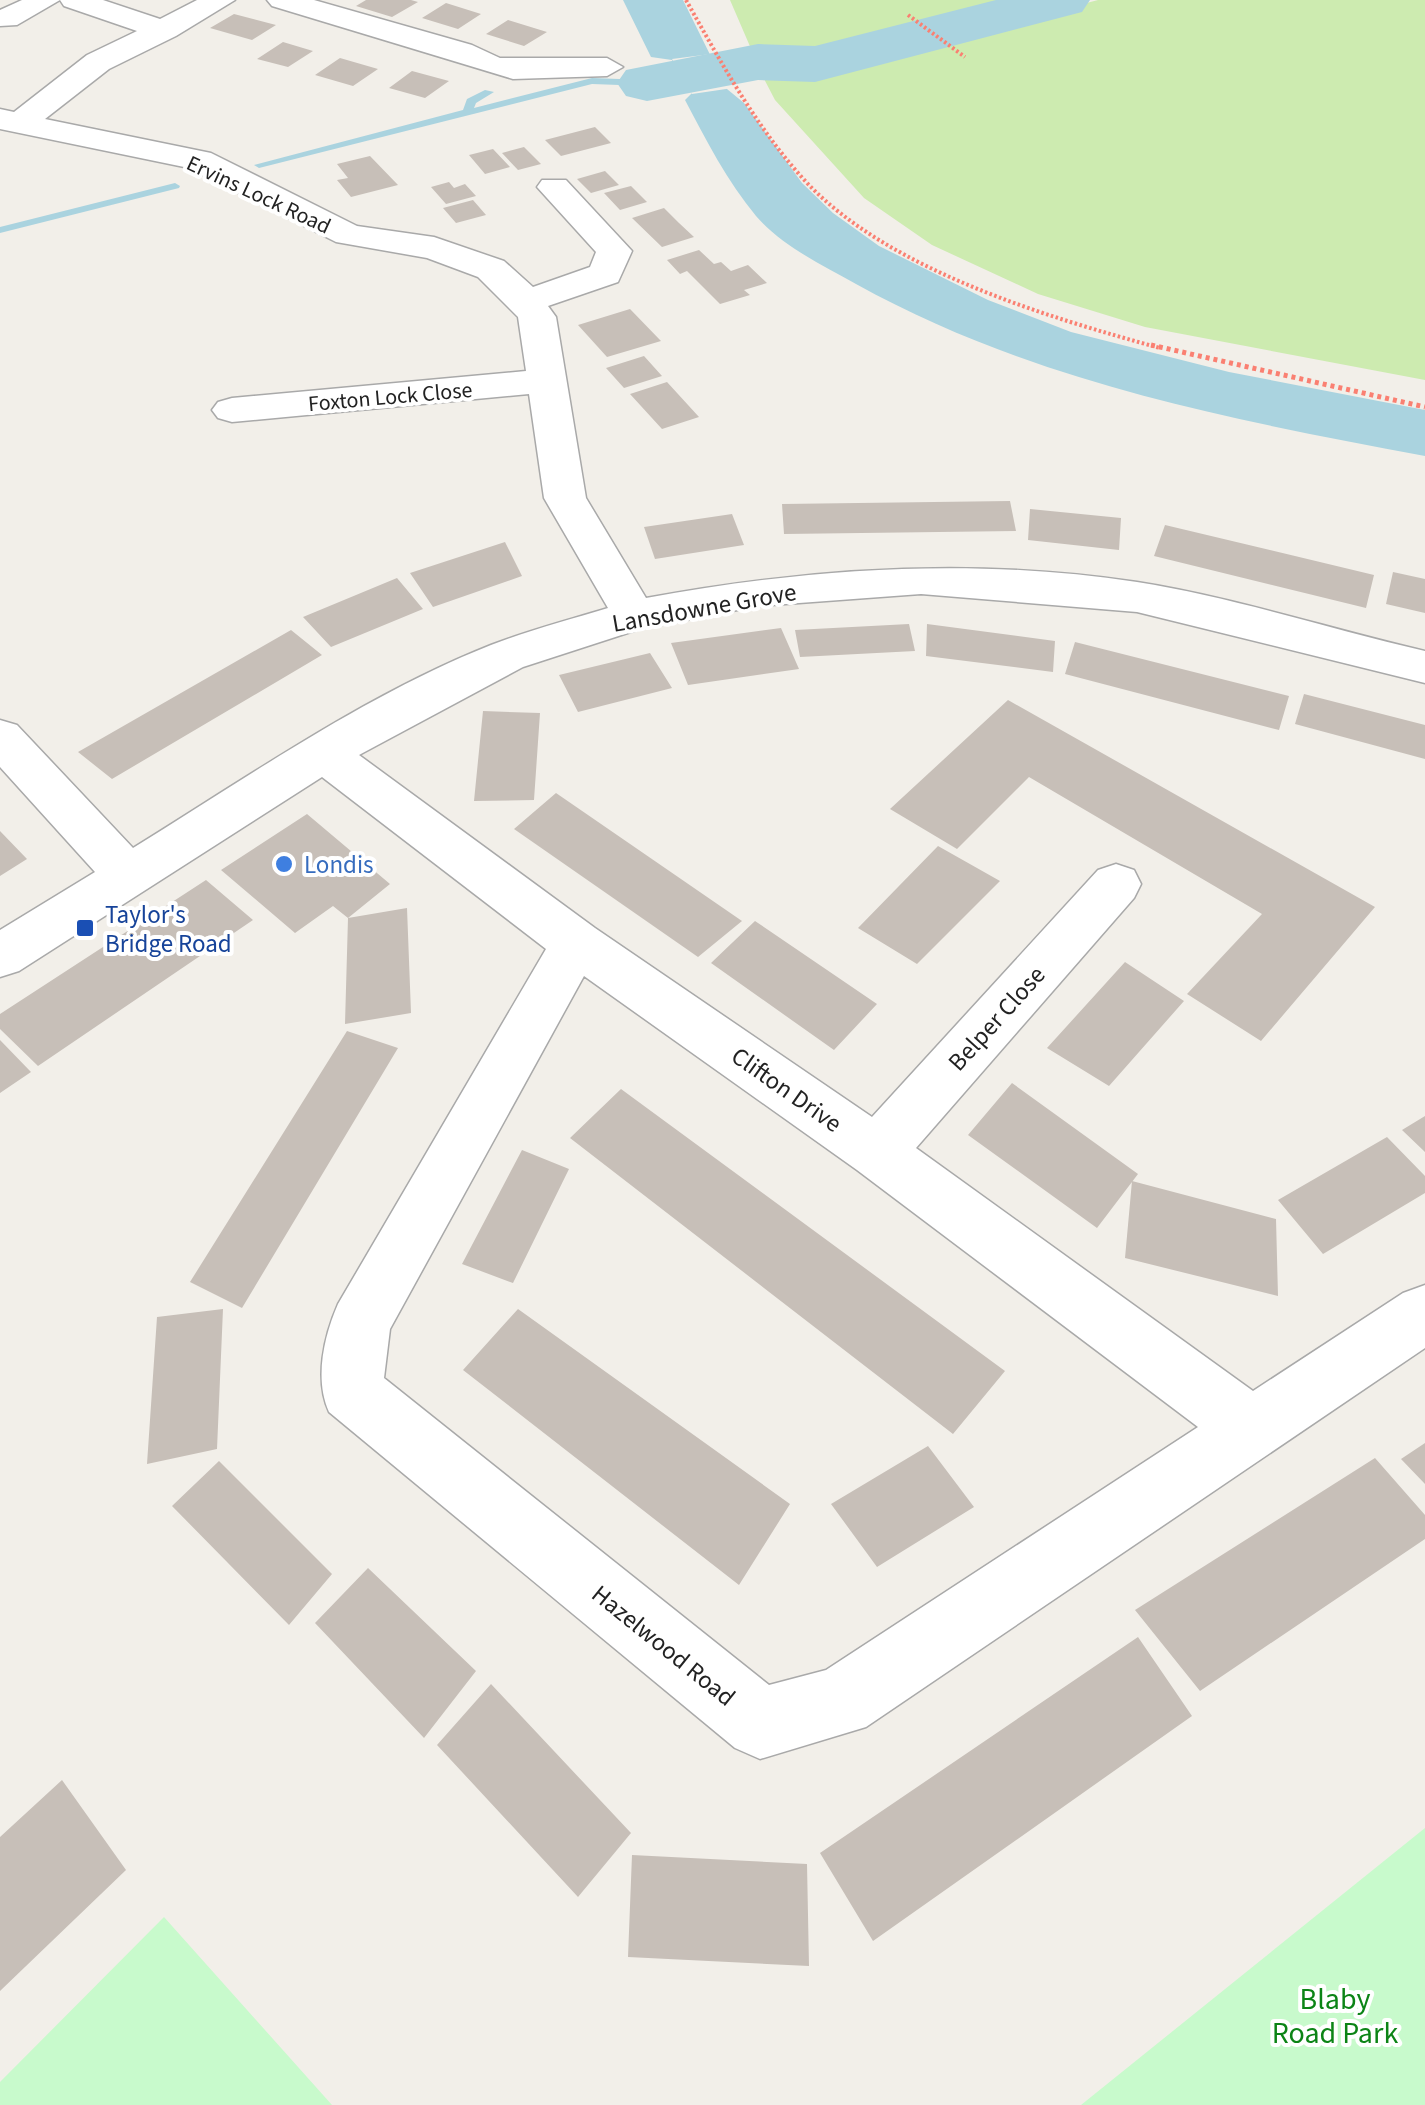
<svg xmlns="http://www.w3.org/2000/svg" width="1425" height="2105" font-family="'Source Sans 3',sans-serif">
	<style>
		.grass { fill: #cdebb0 }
		.park { fill: #c8facc }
		.water { fill: #aad3df }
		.pier { fill: #f2efe9 }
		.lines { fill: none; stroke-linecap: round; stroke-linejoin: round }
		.stream { fill: #aad3df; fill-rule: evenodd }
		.river { fill: #aad3df; fill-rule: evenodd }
		.building { fill: #c7bfb8 }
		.minor-casing { stroke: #a9a9a9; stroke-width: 3 }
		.path-far1 { stroke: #fa8072; stroke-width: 4; stroke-dasharray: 2.5 2.5; stroke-linecap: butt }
		.path { stroke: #fa8072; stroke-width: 5; stroke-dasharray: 4 4; stroke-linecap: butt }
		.minor { fill: #fff; fill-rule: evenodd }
		.shop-dot { fill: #3f7fe0; stroke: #fff; stroke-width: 4 }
		.transit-dot { fill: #1a4fb4; stroke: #fff; stroke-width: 4 }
		.labels { text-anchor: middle; stroke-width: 8; stroke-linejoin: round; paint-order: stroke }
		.far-street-label { font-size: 22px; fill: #222; stroke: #fff }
		.street-label { font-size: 25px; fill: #222; stroke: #fff }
		.shop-label { font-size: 25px; fill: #366cbe; stroke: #fff; text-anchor: start }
		.transit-label { font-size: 25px; fill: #164399; stroke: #fff; text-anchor: start }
		.near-park-label { font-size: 30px; fill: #0c8416; stroke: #fff }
	</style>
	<rect width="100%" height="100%" fill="#f2efe9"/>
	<!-- grass -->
	<path class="grass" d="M730,0H1006L788,55L752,51Z
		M1098,0H1425V380L1145,327L1038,294L932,245L864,198L775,100L761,73H823Z"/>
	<!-- park -->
	<path class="park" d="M1425,1828V2105H1081Z
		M164,1917L332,2105H0V2082Z"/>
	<!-- water -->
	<path class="water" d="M623,0H683L727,89L744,103L802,183L833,213L879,246L988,300L1071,332L1229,372L1425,410V456C1228,419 1033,382 856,284C822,265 782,246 756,216C727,181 706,140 685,100L692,93L672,60L651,57Z"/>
	<!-- pier -->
	<path class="pier" d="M711,54L733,88L692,94L672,59Z"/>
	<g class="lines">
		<!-- stream -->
		<path class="stream" d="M592,78L647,80L652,83L647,86L592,84L259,168L254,165L463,110L467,99L485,90L494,92L476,103L474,108Z
			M175,183L180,186L179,188L0,233V227Z"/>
		<!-- river -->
		<path class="river" d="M996,0H1090L1082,12L815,82L758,80L647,101L626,96L617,83L626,70L758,44L815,46Z"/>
	</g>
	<!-- building -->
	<path class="building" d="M366,0H411L418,2L392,17L356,6Z
		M446,3L481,14L458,29L422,18Z
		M234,14L276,25L252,40L210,28Z
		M508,20L547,32L524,46L486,34Z
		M283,42L313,51L288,67L257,59Z
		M340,58L378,69L353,86L315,75Z
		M412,71L449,81L425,98L389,88Z
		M595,127L611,143L561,156L545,140Z
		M524,147L541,164L518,170L502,153Z
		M493,149L510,167L485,174L469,155Z
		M370,156L398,185L351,197L337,180L348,178L337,164Z
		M605,171L619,185L591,193L577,179Z
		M449,182L454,188L465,184L476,196L446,204L431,187Z
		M631,186L647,202L620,210L604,193Z
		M473,200L486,215L456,223L443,208Z
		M664,208L679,223L694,237L662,247L632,218Z
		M699,250L714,264L721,262L731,271L748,265L767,283L744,290L750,295L720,304L687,271L680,274L667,260Z
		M630,309L661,341L607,357L578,325Z
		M644,356L662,376L624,388L606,368Z
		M667,382L699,417L662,429L630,394Z
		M1010,501L1016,531L784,534L782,504Z
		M1030,509L1121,518L1119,550L1028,540Z
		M732,514L744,545L655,559L644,527Z
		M1165,525L1374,575L1366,608L1154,556Z
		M505,542L522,576L433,607L410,573Z
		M1393,572L1425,579V613L1386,604Z
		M397,578L423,609L331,647L303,617Z
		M909,624L915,651L800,657L795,630Z
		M927,624L1055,641L1053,672L926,656Z
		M781,628L799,669L688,685L671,643Z
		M291,630L322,655L112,779L78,752Z
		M1075,642L1289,696L1279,730L1065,674Z
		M650,653L672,688L578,712L559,675Z
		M1304,694L1425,725V759L1295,724Z
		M1008,700L1375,907L1261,1041L1187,994L1262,914L1029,777L957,849L890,809Z
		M483,711L540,713L534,800L474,801Z
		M556,793L742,921L698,957L514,829Z
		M307,814L390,884L348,918L407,908L411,1013L345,1024L348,918L333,906L295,933L221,870Z
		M0,831L27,859L0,876Z
		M938,846L1000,881L917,964L858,928Z
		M206,880L253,920L38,1066L0,1029V1014Z
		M755,921L877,1004L834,1050L711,963Z
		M1125,962L1184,1001L1109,1086L1047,1048Z
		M347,1031L398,1048L242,1308L190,1282Z
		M0,1040L31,1072L0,1093Z
		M1012,1083L1138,1174L1097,1228L968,1135Z
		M621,1089L1005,1371L953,1434L570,1138Z
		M1425,1116V1152L1402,1130Z
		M1387,1137L1425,1176V1193L1323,1254L1278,1200Z
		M522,1150L569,1169L513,1283L462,1264Z
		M1132,1181L1276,1219L1278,1296L1125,1258Z
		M223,1309L217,1449L147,1464L157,1317Z
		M518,1309L790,1504L739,1585L463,1370Z
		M1425,1443V1484L1401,1459Z
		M928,1446L974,1507L877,1567L831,1504Z
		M1375,1458L1425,1515V1539L1200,1691L1135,1610Z
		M219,1461L332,1574L289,1625L172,1506Z
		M368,1568L476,1671L424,1738L315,1623Z
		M1138,1637L1192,1716L873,1941L820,1853Z
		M491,1684L631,1833L578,1897L437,1745Z
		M62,1780L126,1870L0,1991V1837Z
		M632,1855L807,1864L809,1966L628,1957Z"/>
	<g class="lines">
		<!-- minor casing -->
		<g class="minor-casing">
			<path id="minor" d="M22,0H103L160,19L197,0H235L176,36L109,69L45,119L211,153L357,226L434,237L504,261L533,287L590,267L596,252L537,187L542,180H566L632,251L618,282L548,306L556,317L586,498L646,598C808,568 973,557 1137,582C1233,597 1330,629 1425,651V683L1137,612L921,594L758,606L640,629L523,667L359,755L595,928L872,1117L1098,870L1116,864L1134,870L1141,884L1134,898L916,1148L1253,1391L1403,1293L1425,1285V1348L866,1727L760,1759L735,1748L329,1412C314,1379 324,1336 338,1304L546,949L322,777L19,971L0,977V930L95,872L0,767V720L17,725L133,848C248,777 365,695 491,645C529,630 569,620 608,608L544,498L529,394L232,422L218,418L212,410L218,402L232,398L526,371L518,317L478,277L427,258L336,242L189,168L0,129V109L14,112L87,55L137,31L64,6L60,0L17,25L0,26V10ZM584,976L857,1170L1198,1427L826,1670L769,1685L384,1378L390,1329Z
				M267,0H314L472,45L500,58H607L623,67L607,76L513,79L272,6Z"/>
		</g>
		<!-- path-far1 -->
		<path class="path-far1" d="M686,0C722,64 758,131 809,185C892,271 1047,317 1160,348
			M908,15L965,57"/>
		<!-- path -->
		<path class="path" d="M1151,345L1425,407"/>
		<!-- minor -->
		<use href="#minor" class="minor"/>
	</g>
	<!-- markers -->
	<circle class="shop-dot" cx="284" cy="864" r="10"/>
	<rect class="transit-dot" x="75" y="918" width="20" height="20" rx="5"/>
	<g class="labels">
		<!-- far-street labels -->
		<g class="far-street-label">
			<text transform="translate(259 194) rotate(25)" y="8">Ervins Lock Road</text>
			<text transform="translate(390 396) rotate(-5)" y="8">Foxton Lock Close</text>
		</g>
		<!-- street labels -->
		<g class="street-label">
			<text transform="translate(704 607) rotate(-10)" y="9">Lansdowne Grove</text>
			<text transform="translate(996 1018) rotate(-48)" y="9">Belper Close</text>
			<text transform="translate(787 1089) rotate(35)" y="9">Clifton Drive</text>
			<text transform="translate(664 1645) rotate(39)" y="9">Hazelwood Road</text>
		</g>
		<!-- shop labels -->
		<g class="shop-label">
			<text x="304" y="873">Londis</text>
		</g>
		<!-- transit labels -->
		<g class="transit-label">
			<text x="105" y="923">Taylor's<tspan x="105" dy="29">Bridge Road</tspan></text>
		</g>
		<!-- near-park labels -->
		<g class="near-park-label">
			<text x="1335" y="2009">Blaby<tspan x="1335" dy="34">Road Park</tspan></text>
		</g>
	</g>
</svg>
